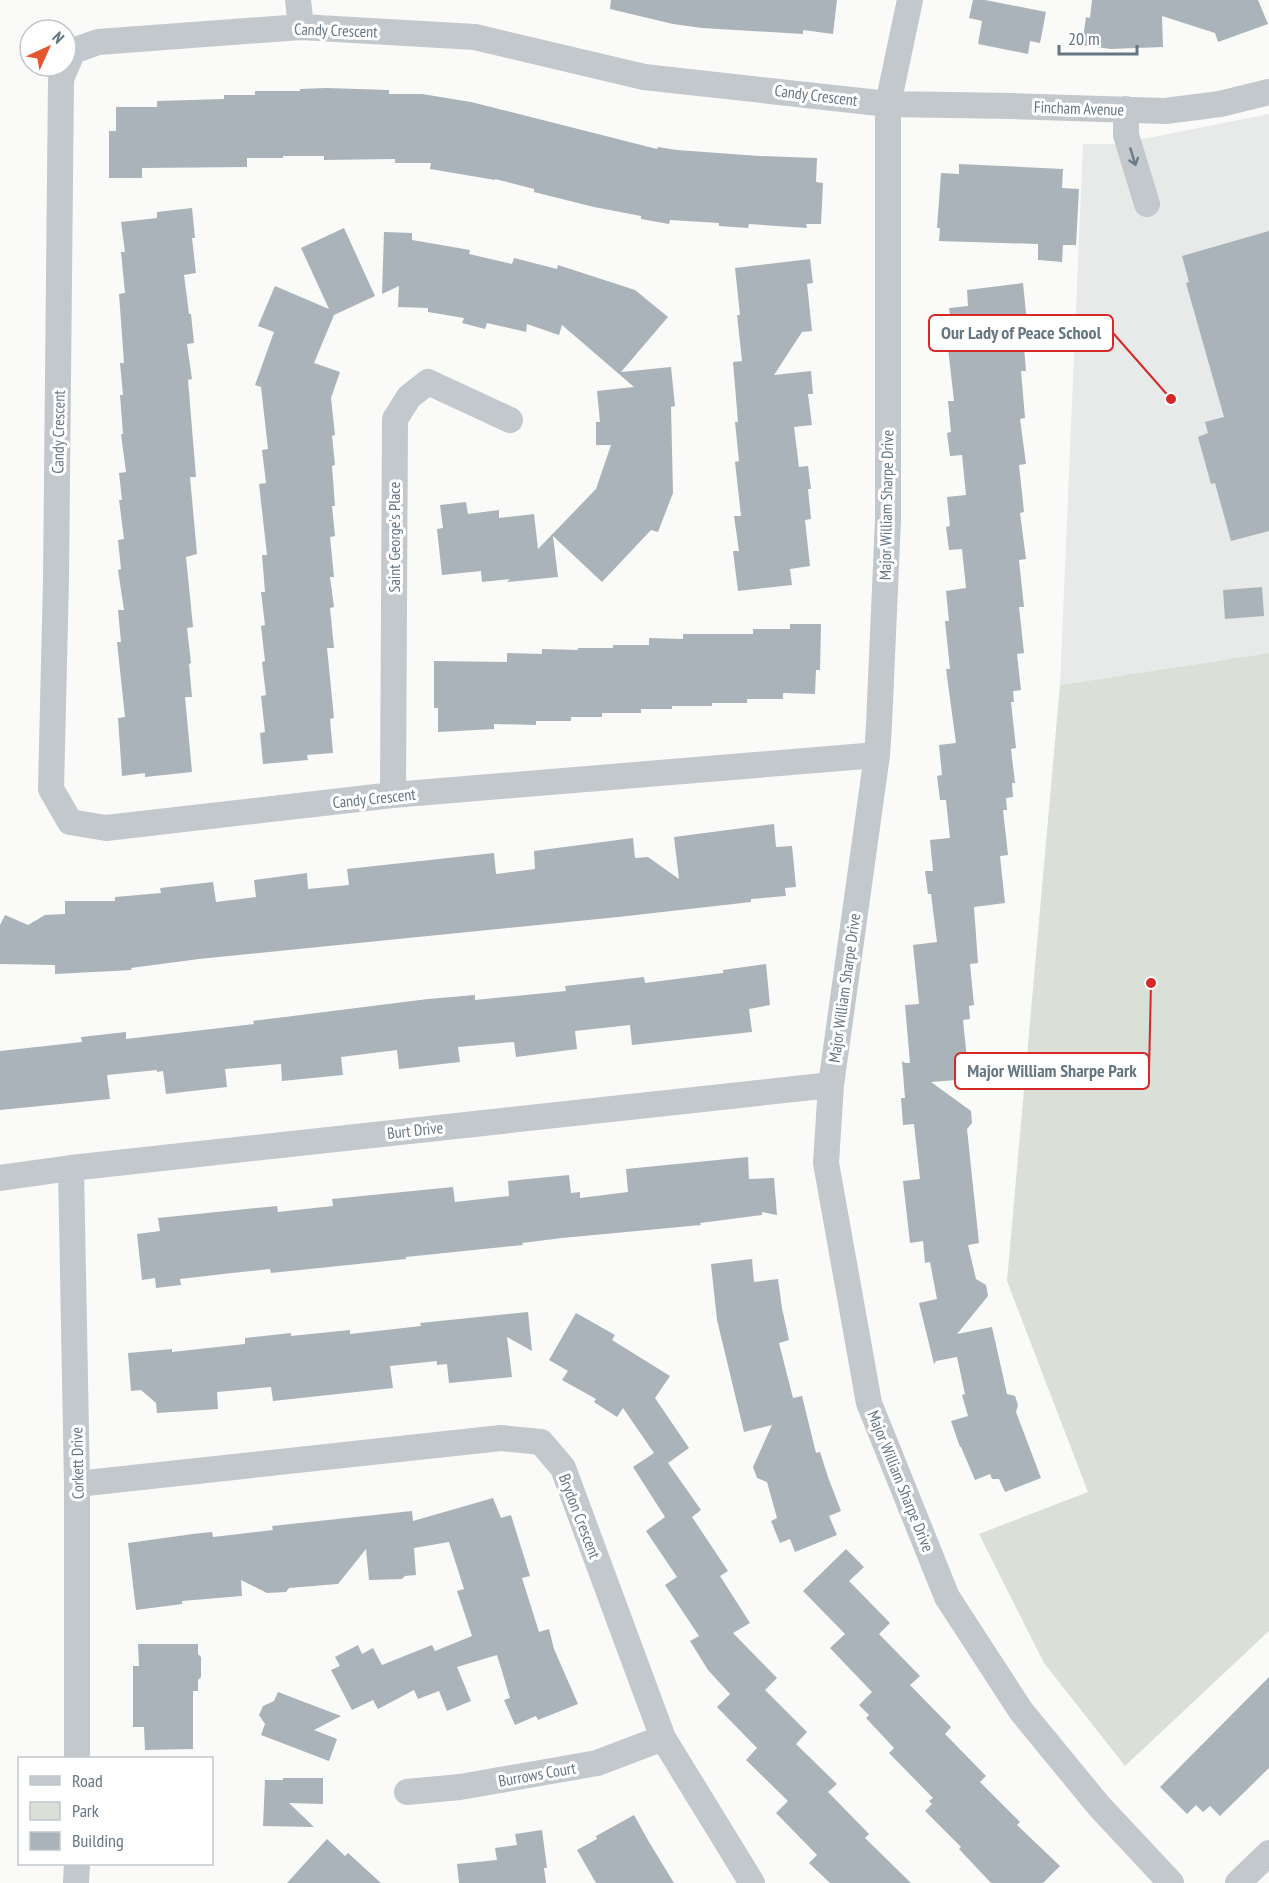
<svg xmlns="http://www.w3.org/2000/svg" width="1269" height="1883" font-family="'PT Sans Narrow',sans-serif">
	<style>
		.built { fill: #e8e9e9 }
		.green { fill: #dadfd7 }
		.building { fill: #aab3b9 }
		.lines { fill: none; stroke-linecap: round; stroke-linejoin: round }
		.minor { stroke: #c3c8cc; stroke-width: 26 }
		.oneway { stroke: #6a7a87 }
		.labels { text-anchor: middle; stroke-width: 6; stroke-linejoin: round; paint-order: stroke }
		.street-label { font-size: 16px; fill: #657683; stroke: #fff }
		.leader { fill: none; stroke: #d62828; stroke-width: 2 }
		.callout-dot { fill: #d62828; stroke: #fff; stroke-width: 2 }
		.callout { fill: #fff; stroke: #d62828; stroke-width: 2 }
		.callout-label { font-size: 18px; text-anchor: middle; font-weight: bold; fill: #657683 }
	</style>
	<rect width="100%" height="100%" fill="#fafaf8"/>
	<!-- built -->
	<path class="built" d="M1269,114V653L1060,685L1083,144H1118Z"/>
	<!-- green -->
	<path class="green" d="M1269,653V1631L1125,1766L1044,1663L979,1534L1088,1492L1007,1281L1060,685Z"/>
	<!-- building -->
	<path class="building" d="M611,0H837L833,34L803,30V34L702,28L673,24L610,9Z
		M973,0H985L1046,12L1040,43L1030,41L1028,54L978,44L982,21L969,18Z
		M1092,0H1258L1268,24L1218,42L1215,33L1162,16L1163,47L1111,49L1082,45L1086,17L1090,18Z
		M326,88L389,90V94H422L471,102L657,149L658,147L677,150L759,156L817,158L816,182L823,183L821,224H806L807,228L749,224L748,228L719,226V223L670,220L669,224L641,219V216L594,207L534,192V189L495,179V180L430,169L431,163H395V159L324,160V156H283V158H247V167L142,168V178H109V131H116V107H157V101L224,99V95H255V91H300V89Z
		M959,164L1063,169L1062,188L1079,189L1076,245H1063L1062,262L1038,260V244L939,241L940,228H937L941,173L959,174Z
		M192,208L195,238H192L196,273L184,275L189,314H191L194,343L187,344L192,379L188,380L196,477H190L197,554L186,557L193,627L187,628L191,663L189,664L192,697H185L192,772L145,777V773L122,776L118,718L125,717L117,642H121L118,610H124L118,570L121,569L118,540L124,539L119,500H122L119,473L126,472L121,434H123L120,395H123L120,363H124L119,294L125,293L121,252H125L121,222L157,218V212Z
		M344,228L375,296L334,315L314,363L340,372L331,398L335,435L332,436L335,465L332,466L335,506H332L335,536L330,537L334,577H330L334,607L330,608L334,648H327L334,718L330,719L333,753L307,755L308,760L263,764L260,733L265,732L261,696L266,695L262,662L265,661L261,626L265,625L261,592H265L262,555H267L259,484L266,483L262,450L268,449L261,387L255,385L274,332L258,326L275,286L329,309L301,248Z
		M1269,231V531L1231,541L1215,483L1211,484L1198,437L1208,433L1205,422L1224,417L1186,283L1189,282L1182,256Z
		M384,232L412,233V240L470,250L469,254L512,264L514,258L557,269L558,265L635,290L668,317L621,372L671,367L675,406L671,407L673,493L658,532L651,530L602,582L553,536L558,577L507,582L510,579L482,582L481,571L442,575L437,529L443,528L440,505L466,502L468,514L499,510V518L534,514L538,549L596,489L611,445H596V422H600L597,391L634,387L562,325L559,335L527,324L526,332L487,323L485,329L462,323L464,318L428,312V308L398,307L399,286L382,294Z
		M810,259L813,283L807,284L812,331L802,332L774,375L811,371L813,394H808L812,425L794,427L799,467L808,466L811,489H808L811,519L805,520L810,566L790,569L792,585L738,591L733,551H739L734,516H741L735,462L739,461L735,422H738L733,362L742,361L737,315H740L735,268Z
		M1023,283L1027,323L1022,324L1026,371H1021L1025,418L1020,419L1026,464L1019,465L1024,512L1020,513L1026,559L1019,560L1024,607H1019L1024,653L1017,654L1021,690L1013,691L1014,702H1011L1016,748L1011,749L1015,783H1012L1013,797L1006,798L1007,810H1003L1008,855L1000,856L1005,903L974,907L978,963L970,964L974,1005L969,1006L970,1019L963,1020L969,1079L931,1082L971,1111L972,1123L967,1129L979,1243L968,1245L976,1279L986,1285L988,1296L957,1334L992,1327L1007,1394L1015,1396L1018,1405L1016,1412L1041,1478L1005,1492L999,1479H992L990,1474L975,1480L961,1447H960L951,1421L968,1416L962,1395L965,1394L957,1357L936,1361L934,1364L919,1303L937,1299L930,1262L925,1263L923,1241L910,1243L903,1181L920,1179L914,1124L903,1125L901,1098H905L902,1061L905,1063H910L905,1005L919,1004L913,945L937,942L931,894H928L925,871H933L930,840L950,838L946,800H940L937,776L942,775L939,745L956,743L946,669H950L945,621H949L946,591L966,588L962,549L949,550L946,527L950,526L947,497L966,495L962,455L950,456L947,433L951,432L948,401H954L947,339L953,338L949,308L968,306L967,290Z
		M1262,587L1264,616L1225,619L1223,590Z
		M790,624H821L820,670H816L815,694L783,693V699H747V703H712V706H672V709H641V713H602V717H571V721H536V725L494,724V729L438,732V708H434V661L507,662V653L542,654V649L578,650V648H613V645H649V638L683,639V634H753V629H790Z
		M774,824L776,847L792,846L796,887L785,888L786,896L751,899V902L618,917L199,959L131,968L132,970L55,974V965L0,964V925L5,915L28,925L45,915L65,914V901H115V897L161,893L160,888L213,882L216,902L256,897L254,880L307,873L308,889L349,885L347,869L494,853L496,874L535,869L534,851L633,838L635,858L648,857L679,879L674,837Z
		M766,964L770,1005L749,1009L752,1032L632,1045L630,1025L575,1031L577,1049L516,1057L514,1042L458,1047L460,1062L399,1069L397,1050L341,1057L343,1075L282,1081L281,1064L225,1069L227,1087L166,1094L163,1071L157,1072V1070L107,1075L110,1099L0,1110V1051L82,1042L81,1037L126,1032V1039L254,1024L253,1021L428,999L475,995V1000L566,991L565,986L644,977L645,983L723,973V970Z
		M748,1157L749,1179L774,1178L777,1215L762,1212V1215L700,1223L701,1225L562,1238L522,1243L523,1245L406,1257V1259L271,1273L270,1269L223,1274L180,1279L181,1285L156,1288L155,1278L142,1280L137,1234L160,1231L158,1218L277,1206L278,1212L333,1206L332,1199L453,1187L455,1202L509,1196L508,1181L569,1175L571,1193L580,1192V1198L628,1192L626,1169Z
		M752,1259L754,1282L778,1279L782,1308L789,1340L779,1343L793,1398L802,1396L816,1453L820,1452L828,1477L841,1511L829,1516L837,1535L795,1552L790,1539L780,1543L771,1521L777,1518L767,1482L757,1478L753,1467L772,1425L744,1432L717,1320L711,1264Z
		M528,1312L532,1351L507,1337L512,1377L449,1383L447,1364L437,1365V1361L390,1366L393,1388L273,1401L271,1387L217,1392L218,1409L157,1413L156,1403L141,1390L131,1391L128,1353L172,1349V1352L245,1344V1338L291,1333V1336L350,1330V1334L421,1326L420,1323Z
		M576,1313L615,1335L612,1340L670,1376L655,1398L689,1448L668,1463L701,1510L692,1517L728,1571L720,1576L750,1623L733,1633L777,1678L765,1690L807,1732L796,1744L837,1784L828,1792L869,1834L865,1838L911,1883H830L809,1863L817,1855L776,1813L788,1801L746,1760L757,1748L717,1707L730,1694L708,1670L690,1641L699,1636L665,1585L677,1577L646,1531L665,1517L633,1467L654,1453L623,1408L617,1417L594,1402L596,1399L562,1380L568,1371L549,1360Z
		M493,1498L501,1518L511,1515L530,1576L522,1578L539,1632L549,1629L554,1649L578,1704L538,1720L536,1716L515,1725L504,1700L510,1698L497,1655L457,1667L471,1701L447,1711L439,1691L418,1699L414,1690L378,1709L373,1700L352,1710L331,1670L340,1666L335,1657L358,1645L362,1654L373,1648L382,1665L432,1645L435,1651L472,1636L457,1591L464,1589L449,1542L414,1548L416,1575L405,1576L402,1579L369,1580L366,1549L338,1584L289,1588L286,1592L267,1593L241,1580L242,1596L182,1601V1604L136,1610L128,1543L193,1534L212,1532L213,1537L273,1530L272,1526L412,1511L413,1521Z
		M846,1549L864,1567L849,1581L890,1623L879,1634L920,1676L910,1685L951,1727L945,1734L986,1776L980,1782L1020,1822L1017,1825L1060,1866L1043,1883H991L959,1849L961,1847L925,1811L932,1804L929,1801L933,1798L889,1753L894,1748L866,1718L869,1715L859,1705L872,1692L830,1648L845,1634L803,1591Z
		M138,1644H198V1654L201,1657V1677L198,1680V1691H193V1749L145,1750L144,1727H133V1666H139Z
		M1269,1677V1768L1220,1816L1210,1806L1203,1812L1196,1805L1187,1814L1160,1787Z
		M278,1692L341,1716L314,1730L337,1739L329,1761L261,1735L265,1724L259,1715L263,1706L274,1701Z
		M283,1778H323V1804L289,1803L314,1827L263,1826L265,1780H283Z
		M634,1815L649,1842L674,1883H596L577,1850L597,1839L596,1836Z
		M542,1830L547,1868H544L546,1883H459L457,1864L497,1860L495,1848L517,1845L515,1834Z
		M327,1839L345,1856L348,1853L381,1883H287Z"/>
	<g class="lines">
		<!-- minor -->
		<path class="minor" d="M298,0L301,27
			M910,0L888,104V520L879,725L877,755L831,1085L826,1163L869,1403L947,1597L1021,1711L1099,1806L1171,1883
			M1126,109V135L1147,204
			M877,755L393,795L106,828L70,822L51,789L56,579L61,79L73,51L98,42L301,27L475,37L644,77L888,104L1012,106L1165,111L1220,104L1269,92
			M393,795L395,419L409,397L428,382L510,420
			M71,1168L77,1484V1758
			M0,1178L71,1168L831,1085
			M77,1484L501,1438L541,1442L563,1468L663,1738L752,1883
			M407,1792L460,1787L597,1763L663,1738
			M76,1883L77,1864
			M1238,1883L1269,1853"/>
	</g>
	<!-- one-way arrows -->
	<defs><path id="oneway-shaft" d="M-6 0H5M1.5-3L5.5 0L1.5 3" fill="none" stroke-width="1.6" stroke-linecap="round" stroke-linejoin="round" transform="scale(1.5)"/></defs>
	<use class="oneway" href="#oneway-shaft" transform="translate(1133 157) rotate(73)"/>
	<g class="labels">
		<!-- street labels -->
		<g class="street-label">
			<text transform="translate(336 30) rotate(2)" y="6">Candy Crescent</text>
			<text transform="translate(816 95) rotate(7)" y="6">Candy Crescent</text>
			<text transform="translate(1079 108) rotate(2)" y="6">Fincham Avenue</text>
			<text transform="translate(58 432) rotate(-89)" y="6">Candy Crescent</text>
			<text transform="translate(886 505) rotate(-89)" y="6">Major William Sharpe Drive</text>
			<text transform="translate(394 537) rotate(-90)" y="6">Saint George's Place</text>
			<text transform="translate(374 798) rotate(-6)" y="6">Candy Crescent</text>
			<text transform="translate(844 988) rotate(-82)" y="6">Major William Sharpe Drive</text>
			<text transform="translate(415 1130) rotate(-6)" y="6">Burt Drive</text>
			<text transform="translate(77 1463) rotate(-91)" y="6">Corkett Drive</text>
			<text transform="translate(901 1481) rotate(68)" y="6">Major William Sharpe Drive</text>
			<text transform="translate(580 1516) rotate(69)" y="6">Brydon Crescent</text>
			<text transform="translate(537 1774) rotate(-10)" y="6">Burrows Court</text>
		</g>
	</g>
	<!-- callouts -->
	<path class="leader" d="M1171 399L1113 333M1151 983L1149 1071"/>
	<g class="callout-dot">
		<circle cx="1171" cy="399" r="6"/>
		<circle cx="1151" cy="983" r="6"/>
	</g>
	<g class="callout">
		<rect x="929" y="315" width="184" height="36" rx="6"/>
		<rect x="955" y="1053" width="194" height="36" rx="6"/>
	</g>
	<g class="callout-label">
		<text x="1021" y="339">Our Lady of Peace School</text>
		<text x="1052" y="1077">Major William Sharpe Park</text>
	</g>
	<!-- legend -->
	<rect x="18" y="1757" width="195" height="108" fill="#ffffff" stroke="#c1c8cd" stroke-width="1.5"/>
	<rect x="30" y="1776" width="30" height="9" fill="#c3c8cc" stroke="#c1c8cd" stroke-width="1.5"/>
	<text x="72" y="1787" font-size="18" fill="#657683">Road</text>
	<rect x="30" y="1802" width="30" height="18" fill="#dadfd7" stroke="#c1c8cd" stroke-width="1.5"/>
	<text x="72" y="1817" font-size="18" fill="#657683">Park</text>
	<rect x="30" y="1832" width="30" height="18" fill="#aab3b9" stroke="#c1c8cd" stroke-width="1.5"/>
	<text x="72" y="1847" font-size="18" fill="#657683">Building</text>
	<!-- north arrow -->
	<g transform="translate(48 48) rotate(45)"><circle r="28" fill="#ffffff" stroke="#c1c8cd" stroke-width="1.5"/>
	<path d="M0-4.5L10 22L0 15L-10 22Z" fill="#e4572e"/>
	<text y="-9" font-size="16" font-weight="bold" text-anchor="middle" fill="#657683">N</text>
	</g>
	<!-- scale -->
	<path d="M1059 45v9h78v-9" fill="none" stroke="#657683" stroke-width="3"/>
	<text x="1068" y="45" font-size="18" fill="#657683" stroke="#ffffff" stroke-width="4.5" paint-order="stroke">20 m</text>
</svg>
